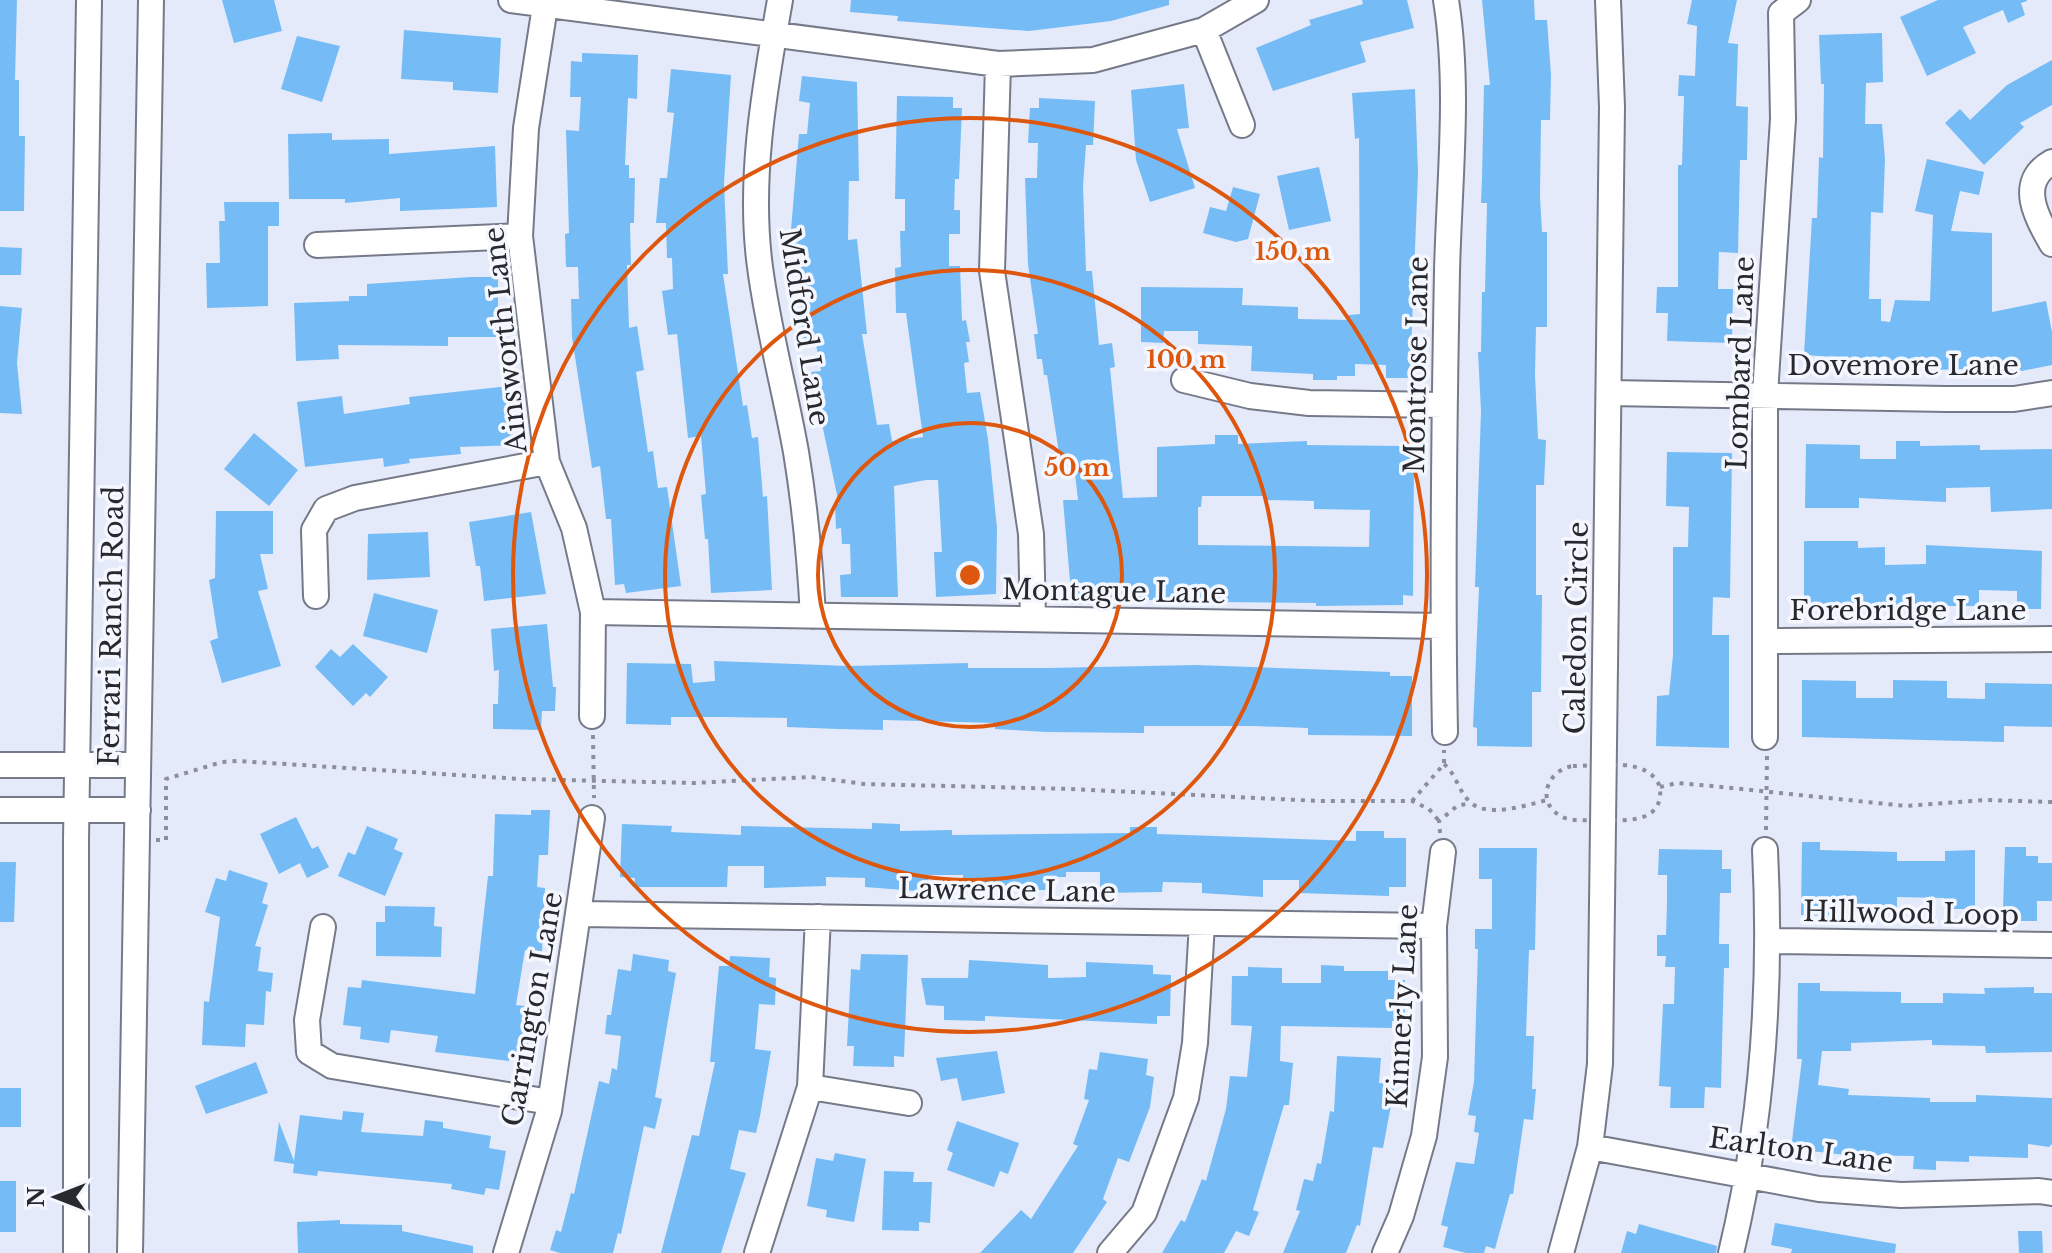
<svg xmlns="http://www.w3.org/2000/svg" width="2052" height="1253" font-family="'Libre Baskerville',serif">
	<style>
		.building { fill: #75bcf7; fill-rule: evenodd }
		.lines { fill: none; stroke-linecap: round; stroke-linejoin: round }
		.minor-casing { stroke: #767a88; stroke-width: 28 }
		.path { stroke: #8c8f9b; stroke-width: 4; stroke-dasharray: 4 6; stroke-linecap: butt }
		.minor { stroke: #fff; stroke-width: 24 }
		.ring { fill: none; stroke: #de570e; stroke-width: 4 }
		.labels { text-anchor: middle; stroke-width: 7; stroke-linejoin: round; paint-order: stroke }
		.street-label { font-size: 28px; fill: #28292f; stroke: #f5f7fe }
		.centre { fill: #de570e; stroke: #f5f7fe; stroke-width: 4 }
		.ring-label { font-size: 24px; text-anchor: middle; font-weight: bold; fill: #de570e; stroke: #f5f7fe; stroke-width: 7; stroke-linejoin: round; paint-order: stroke }
	</style>
	<rect width="100%" height="100%" fill="#e5eafa"/>
	<!-- building -->
	<path class="building" d="M0,0H17L15,80H19V136H25L24,211H0Z
		M222,0H274L282,31L234,43Z
		M851,0H1169V5L1111,21L1029,31L897,21L898,16L850,12Z
		M1362,0H1407L1414,28L1360,42L1366,62L1273,91L1256,48L1311,25L1309,20L1363,4Z
		M1482,0H1534L1535,20H1547L1551,75L1550,120H1541L1540,197L1542,232H1547V327H1536L1535,375L1538,439L1546,440L1544,485H1536V595H1542L1541,692H1532V747L1477,746V728L1473,727L1479,587H1475L1481,411L1478,352H1481L1482,292H1485L1487,203H1481L1482,178L1484,85H1490Z
		M1692,0H1737L1728,43L1738,44L1736,106L1748,107L1747,160H1740L1738,253L1719,252L1718,289H1733L1732,343L1667,341L1668,313H1656L1657,287H1678V165H1682L1684,96H1678L1679,75L1695,76L1697,26L1687,24Z
		M1938,0H2027V1L2021,3L2025,15L2008,23L2003,10L1963,27L1976,53L1927,76L1900,17Z
		M404,30L501,38L498,93L453,90V82L401,79Z
		M1882,33L1883,82L1866,83L1865,124H1882L1885,159L1883,213L1871,212L1869,299H1881V321L1890,322L1895,300L1930,301L1933,215L1915,211L1927,159L1984,172L1979,195L1960,191L1951,231L1992,233V312L2046,301L2052,332V365L2006,374L2005,368L1929,370V366L1865,364V359L1804,355L1812,218H1817L1819,157L1823,158L1824,84H1821L1819,35Z
		M297,36L340,46L322,102L281,89Z
		M582,53L638,55L637,99L628,98L625,165H629V178H635L634,223H630L631,265H627L629,328L637,326L644,370L636,372L648,452L653,451L658,488L667,487L681,586L626,593L624,584L615,585L611,519H606L600,466L592,468L572,337L571,299H579L578,267H566L565,234L569,233L566,130L579,131L581,97H570L571,61L582,62Z
		M2052,60V105L2020,123L2024,127L1984,165L1945,123L1960,109L1970,120L2007,85Z
		M671,69L731,75L724,183L728,274H723L743,406L747,405L752,438L758,437L763,497L767,496L772,590L711,593L708,539H705L701,495L706,494L701,436L688,438L677,334L668,335L662,291L673,289L672,258H667L666,223H656L660,178H667L674,113L667,112Z
		M802,76L857,82L859,181H849L848,240L857,239L867,334H862L877,425L889,424L892,441L923,437L906,313H896L895,268L901,267L900,231H905V199H895L897,96L953,97V108H962L959,179H955L954,210H960V234H949V266H960L962,321L966,320L970,342H966L969,362L964,363L967,393L980,392L988,439L997,528L996,594L936,597L934,552H942L938,480H926L894,486L898,597H841L840,575L851,574L850,544H842L841,528L836,529L835,504H839L811,372L821,371L815,339L803,340L799,269H795L791,230L799,134H807L810,103L799,101Z
		M1184,84L1189,128L1177,129L1195,188L1150,202L1136,160L1131,90Z
		M1415,89L1418,173L1410,378H1386V365L1355,364V376H1337V380H1313V374L1251,371L1252,346L1198,344V331H1164L1163,343L1141,342V287L1243,288L1242,305L1298,307V319L1349,320V315L1360,314L1359,138L1355,139L1352,93Z
		M1039,98L1095,101L1093,145H1086L1083,186L1086,271H1092L1099,345L1112,343L1115,367L1110,368L1123,498L1157,497V447L1215,444V435H1238V444L1307,441V445L1404,446V455H1414L1413,596L1403,595V605L1316,606V603L1213,602V597L1072,604L1063,500H1078L1074,465L1061,466L1047,375H1044L1042,359H1037L1034,334H1038L1028,264L1025,178H1037L1038,143H1028L1030,108H1039ZM1202,496H1264V500L1314,501V509L1370,510L1369,547L1198,545V507H1201Z
		M332,133V140L389,139V154L495,146L497,207L400,211V198L345,203V199H289L288,134Z
		M1319,167L1331,221L1289,230L1277,176Z
		M1233,187L1260,194L1248,239L1236,242L1203,233L1210,207L1226,211Z
		M224,202H279V226H268V306L207,308L206,263H220L219,221H225Z
		M0,247L22,248L21,275H0Z
		M471,277H498V337H448V346L338,345L339,359L296,361L294,303L349,301V296H367V284Z
		M0,306L22,308L17,363L22,414L0,413Z
		M509,386L515,445L460,447L461,454L409,459L410,463L384,467L383,458L305,467L297,402L342,396L344,414L410,404L409,397Z
		M254,433L298,470L269,506L224,469Z
		M1896,441H1920V446L1980,445V450L2052,449V509L1991,512L1990,487L1946,488V502L1859,498V508H1805L1806,444L1860,445V459H1896Z
		M1667,452L1732,453L1730,598L1713,597L1712,635H1729V748L1656,746L1657,696L1669,695L1673,655V547H1688L1689,507L1666,506Z
		M216,511H273V554H260L268,589L258,591L281,666L222,683L210,641L218,638L209,580L215,578Z
		M531,512L546,594L484,601L480,566H476L469,522Z
		M428,532L430,577L367,580L368,534Z
		M1804,541H1858V548L1885,547V565L1926,564V545L2042,551L2041,609H2017V591L1979,590V606H1804Z
		M374,593L438,610L427,653L363,636Z
		M547,624L553,687H556L555,711H542L541,730L493,729V704H498L499,670L494,671L491,629Z
		M353,644L388,677L370,697L366,693L353,706L315,667L331,649L340,657Z
		M714,661L849,666L968,663V668H1047L1196,665L1390,672V676H1412V736L1308,735V728L1254,726H1144V733L1046,732L995,729V723L883,720V730L838,729L787,727V718L725,717H671V725L626,724L627,663L691,664L693,683L715,681Z
		M1802,680L1856,681V698H1893V680L1947,681V698L1985,699V683L2052,684V727L2004,726V742L1802,737Z
		M531,810H550L548,855H539L537,887L545,888L542,952L525,950L516,1005L533,1007L527,1055L510,1053L509,1061L435,1052L438,1036L391,1030L389,1043L360,1039L361,1027L343,1025L348,987L361,988L362,980L475,994L488,876H493L495,814L531,815Z
		M296,817L312,849L318,846L329,867L307,878L300,863L279,874L260,834Z
		M872,823L900,824V831L952,830V835L1130,833V827H1157V834L1356,841V831H1384V838H1406V887H1389V896L1299,893V880H1263V897L1202,893V883L1163,882L1162,892L1100,893V872H1066V877H1049V890H963V875H928L929,892L865,887V878L826,877V886L764,888V866H728L727,887H634L635,878L620,877L622,824L672,826L671,832L741,835V826L872,829Z
		M367,826L398,839L394,849L403,853L385,896L338,876L348,852L355,855Z
		M1802,842H1820V850L1897,852V861H1945V851L1975,850V909H1944V898L1897,897V910L1851,909V916L1801,915Z
		M2005,847H2026V856H2038V863H2052V901H2037V921H2017V909H2003Z
		M1479,848H1537L1535,950H1529L1526,1036H1534L1532,1089H1536L1533,1120L1524,1119L1513,1194H1510L1495,1249L1486,1246L1484,1253H1466L1443,1247L1448,1227L1441,1225L1456,1162L1474,1164L1479,1133L1474,1132L1476,1116L1468,1115L1474,1082L1478,949H1475V929H1492V879H1479Z
		M1659,849L1722,850V869H1731V893H1720L1719,944H1729V968H1724L1721,1088L1705,1087L1704,1108H1670L1671,1087L1659,1086L1663,1004H1674L1675,967H1665L1666,956H1657V935H1666L1667,903V875H1658Z
		M0,862H16L14,922H0Z
		M229,870L268,883L262,903L268,905L255,946L261,947L258,971L273,973L271,992L266,991L264,1025L246,1024L245,1047L202,1045L204,1001L209,1002L220,917L205,912L216,878L226,881Z
		M385,906L435,907L434,926L442,927L441,957L376,956V922H385Z
		M633,954L669,960L668,971L676,973L655,1097L662,1099L655,1129L644,1126L621,1234L618,1233L613,1253H560L550,1250L556,1230L561,1232L571,1193L574,1194L599,1081L609,1084L612,1068L617,1070L621,1036L605,1034L607,1015H611L618,969L631,971Z
		M861,954L908,955L904,1057L894,1056V1067L853,1066L854,1046H847L851,969L860,970Z
		M730,956L770,958L769,977L776,978L775,1005L759,1004L755,1049L771,1051L760,1116L756,1133L739,1130L730,1169L746,1173L721,1253H661L692,1135L699,1136L715,1062H710L719,966H729Z
		M969,960L1048,965V978L1086,977V962L1153,965V974L1171,975L1170,1016H1157V1024L985,1016V1021L944,1020V1006L926,1005L921,978H968Z
		M1321,965L1344,966V971H1388V980H1405V1021H1392V1028L1281,1026L1280,1061L1293,1063L1289,1105H1284L1253,1210L1259,1212L1249,1236L1236,1231L1224,1253H1162L1181,1220L1185,1222L1202,1179L1206,1181L1226,1109L1230,1076L1247,1077L1252,1026L1231,1025L1232,976H1248V967L1282,968V983H1321Z
		M1798,983H1820V991L1901,992V1003H1943V993L1985,994L1984,988L2034,987V993H2052V1052L1986,1053L1985,1046L1932,1045V1040L1851,1043V1051H1822L1818,1085L1849,1089L1848,1095L1930,1098V1102H1976V1095L2052,1098V1144L2049,1147L2028,1144V1158L1969,1156V1162L1936,1161V1170L1913,1169L1914,1156L1847,1155L1791,1149L1802,1059H1797Z
		M997,1051L1005,1093L962,1101L957,1078L941,1081L936,1058Z
		M1100,1052L1148,1059L1146,1075L1154,1077L1150,1107L1129,1162L1118,1158L1103,1199L1107,1202L1073,1253H980L1021,1210L1031,1219L1078,1146L1073,1144L1089,1100L1084,1099L1089,1069L1097,1070Z
		M1337,1056L1381,1058L1379,1083L1395,1084L1383,1148L1373,1147L1360,1226L1357,1225L1346,1253H1283L1300,1211L1296,1210L1304,1179L1313,1181L1317,1163L1321,1164L1330,1111L1334,1112Z
		M256,1062L268,1093L206,1114L195,1086Z
		M0,1088H21V1127H0Z
		M343,1111L364,1113L361,1132L423,1136L425,1120L443,1122V1128L491,1136L489,1148L506,1151L499,1190L486,1188L484,1195L451,1189L452,1184L318,1171L317,1176L293,1173L294,1164L274,1161L279,1122L294,1161L300,1115L342,1120Z
		M957,1121L1019,1143L1008,1174L1000,1171L994,1187L947,1170L953,1153L947,1150Z
		M835,1153L866,1159L854,1222L826,1217L827,1210L807,1206L816,1158L833,1161Z
		M884,1171L914,1172L913,1182H932L930,1223L919,1222V1231L882,1230Z
		M0,1181H16V1232H0Z
		M340,1220V1224L402,1225V1231L473,1246V1253H298L297,1222Z
		M1775,1223L1896,1244L1895,1253H1791L1792,1249L1771,1245Z
		M1639,1224L1717,1246L1716,1253H1621L1627,1231L1636,1234Z
		M2018,1231H2042L2043,1253H2019Z"/>
	<g class="lines">
		<!-- minor casing -->
		<g class="minor-casing">
			<path id="minor" d="M511,0L998,64L1093,60L1204,30L1256,0
				M546,0L526,128L520,236L547,462L574,528L593,612L592,716
				M780,0C765,87 748,178 760,267C768,329 785,390 796,452C805,506 810,561 813,616
				M1204,30L1242,125
				M998,64L992,271L1031,534L1033,619
				M2052,162C2016,182 2037,219 2052,244
				M317,245L520,236
				M1184,380L1250,396L1309,403L1444,405
				M1609,393L1946,399H2014L2052,393
				M316,596L314,530L326,509L355,498L547,462
				M593,612L1443,626
				M1765,641L2052,639
				M1445,732C1442,579 1444,425 1447,272C1449,183 1460,88 1446,0
				M1765,737V394L1783,119L1781,13L1798,0
				M0,765H138
				M0,810H138
				M580,914L1434,926
				M323,927L307,1020L309,1052L332,1066L550,1102
				M1770,941L2052,945
				M810,1087L909,1103
				M1590,1147L1819,1189L1901,1195L2039,1191L2052,1193
				M76,1253V840L89,0
				M130,1253L151,0
				M506,1253L549,1111L592,818
				M757,1253L810,1087L818,917
				M1110,1253L1144,1213L1186,1098L1195,1043L1202,923
				M1385,1253L1401,1216L1424,1136L1435,1057L1434,926L1443,852
				M1561,1253L1590,1147L1600,1064L1612,107L1608,0
				M1731,1253C1763,1120 1772,987 1765,850"/>
		</g>
		<!-- path -->
		<path class="path" d="M593,735L594,798
			M1444,764C1456,774 1458,790 1469,801C1486,819 1527,805 1547,800
			M1573,766C1601,766 1648,756 1660,787C1664,826 1622,820 1595,820C1583,820 1569,822 1559,815C1535,800 1549,769 1573,766Z
			M1660,787L1677,783L1712,786L1906,806L1985,800L2052,802
			M1412,801L1444,764V750
			M1766,830L1767,755
			M1440,833L1439,821L1457,806L1470,803
			M156,840H166V779L222,762L238,761L520,779L694,783L811,777L864,784L1071,789L1319,801H1412L1429,809L1439,821"/>
		<!-- minor -->
		<use href="#minor" class="minor"/>
	</g>
	<!-- distance rings -->
	<g class="ring">
		<circle cx="970" cy="575" r="152"/>
		<circle cx="970" cy="575" r="305"/>
		<circle cx="970" cy="575" r="457"/>
	</g>
	<g class="labels">
		<!-- street labels -->
		<g class="street-label">
			<text transform="translate(805 327) rotate(81)" y="10">Midford Lane</text>
			<text transform="translate(505 340) rotate(-96)" y="10">Ainsworth Lane</text>
			<text transform="translate(1740 363) rotate(-88)" y="10">Lombard Lane</text>
			<text transform="translate(1416 365) rotate(-89)" y="10">Montrose Lane</text>
			<text x="1903" y="375">Dovemore Lane</text>
			<text transform="translate(1114 591) rotate(1)" y="10">Montague Lane</text>
			<text x="1908" y="620">Forebridge Lane</text>
			<text transform="translate(111 626) rotate(-89)" y="10">Ferrari Ranch Road</text>
			<text transform="translate(1576 628) rotate(-89)" y="10">Caledon Circle</text>
			<text transform="translate(1007 890) rotate(1)" y="10">Lawrence Lane</text>
			<text transform="translate(1911 913) rotate(1)" y="10">Hillwood Loop</text>
			<text transform="translate(1402 1006) rotate(-87)" y="10">Kinnerly Lane</text>
			<text transform="translate(532 1009) rotate(-80)" y="10">Carrington Lane</text>
			<text transform="translate(1801 1150) rotate(8)" y="10">Earlton Lane</text>
		</g>
	</g>
	<circle cx="970" cy="575" r="12" class="centre"/>
	<g class="ring-label">
		<text x="1293" y="260">150 m</text>
		<text x="1186" y="368">100 m</text>
		<text x="1077" y="476">50 m</text>
	</g>
	<!-- north arrow -->
	<g transform="translate(56 1197) rotate(270)" stroke="#f5f7fe" stroke-width="6" paint-order="stroke">
	<path d="M0-6L14 30L0 20L-14 30Z" fill="#28292f"/>
	<text y="-12" font-size="22" font-weight="bold" text-anchor="middle" fill="#28292f">N</text>
	</g>
</svg>
